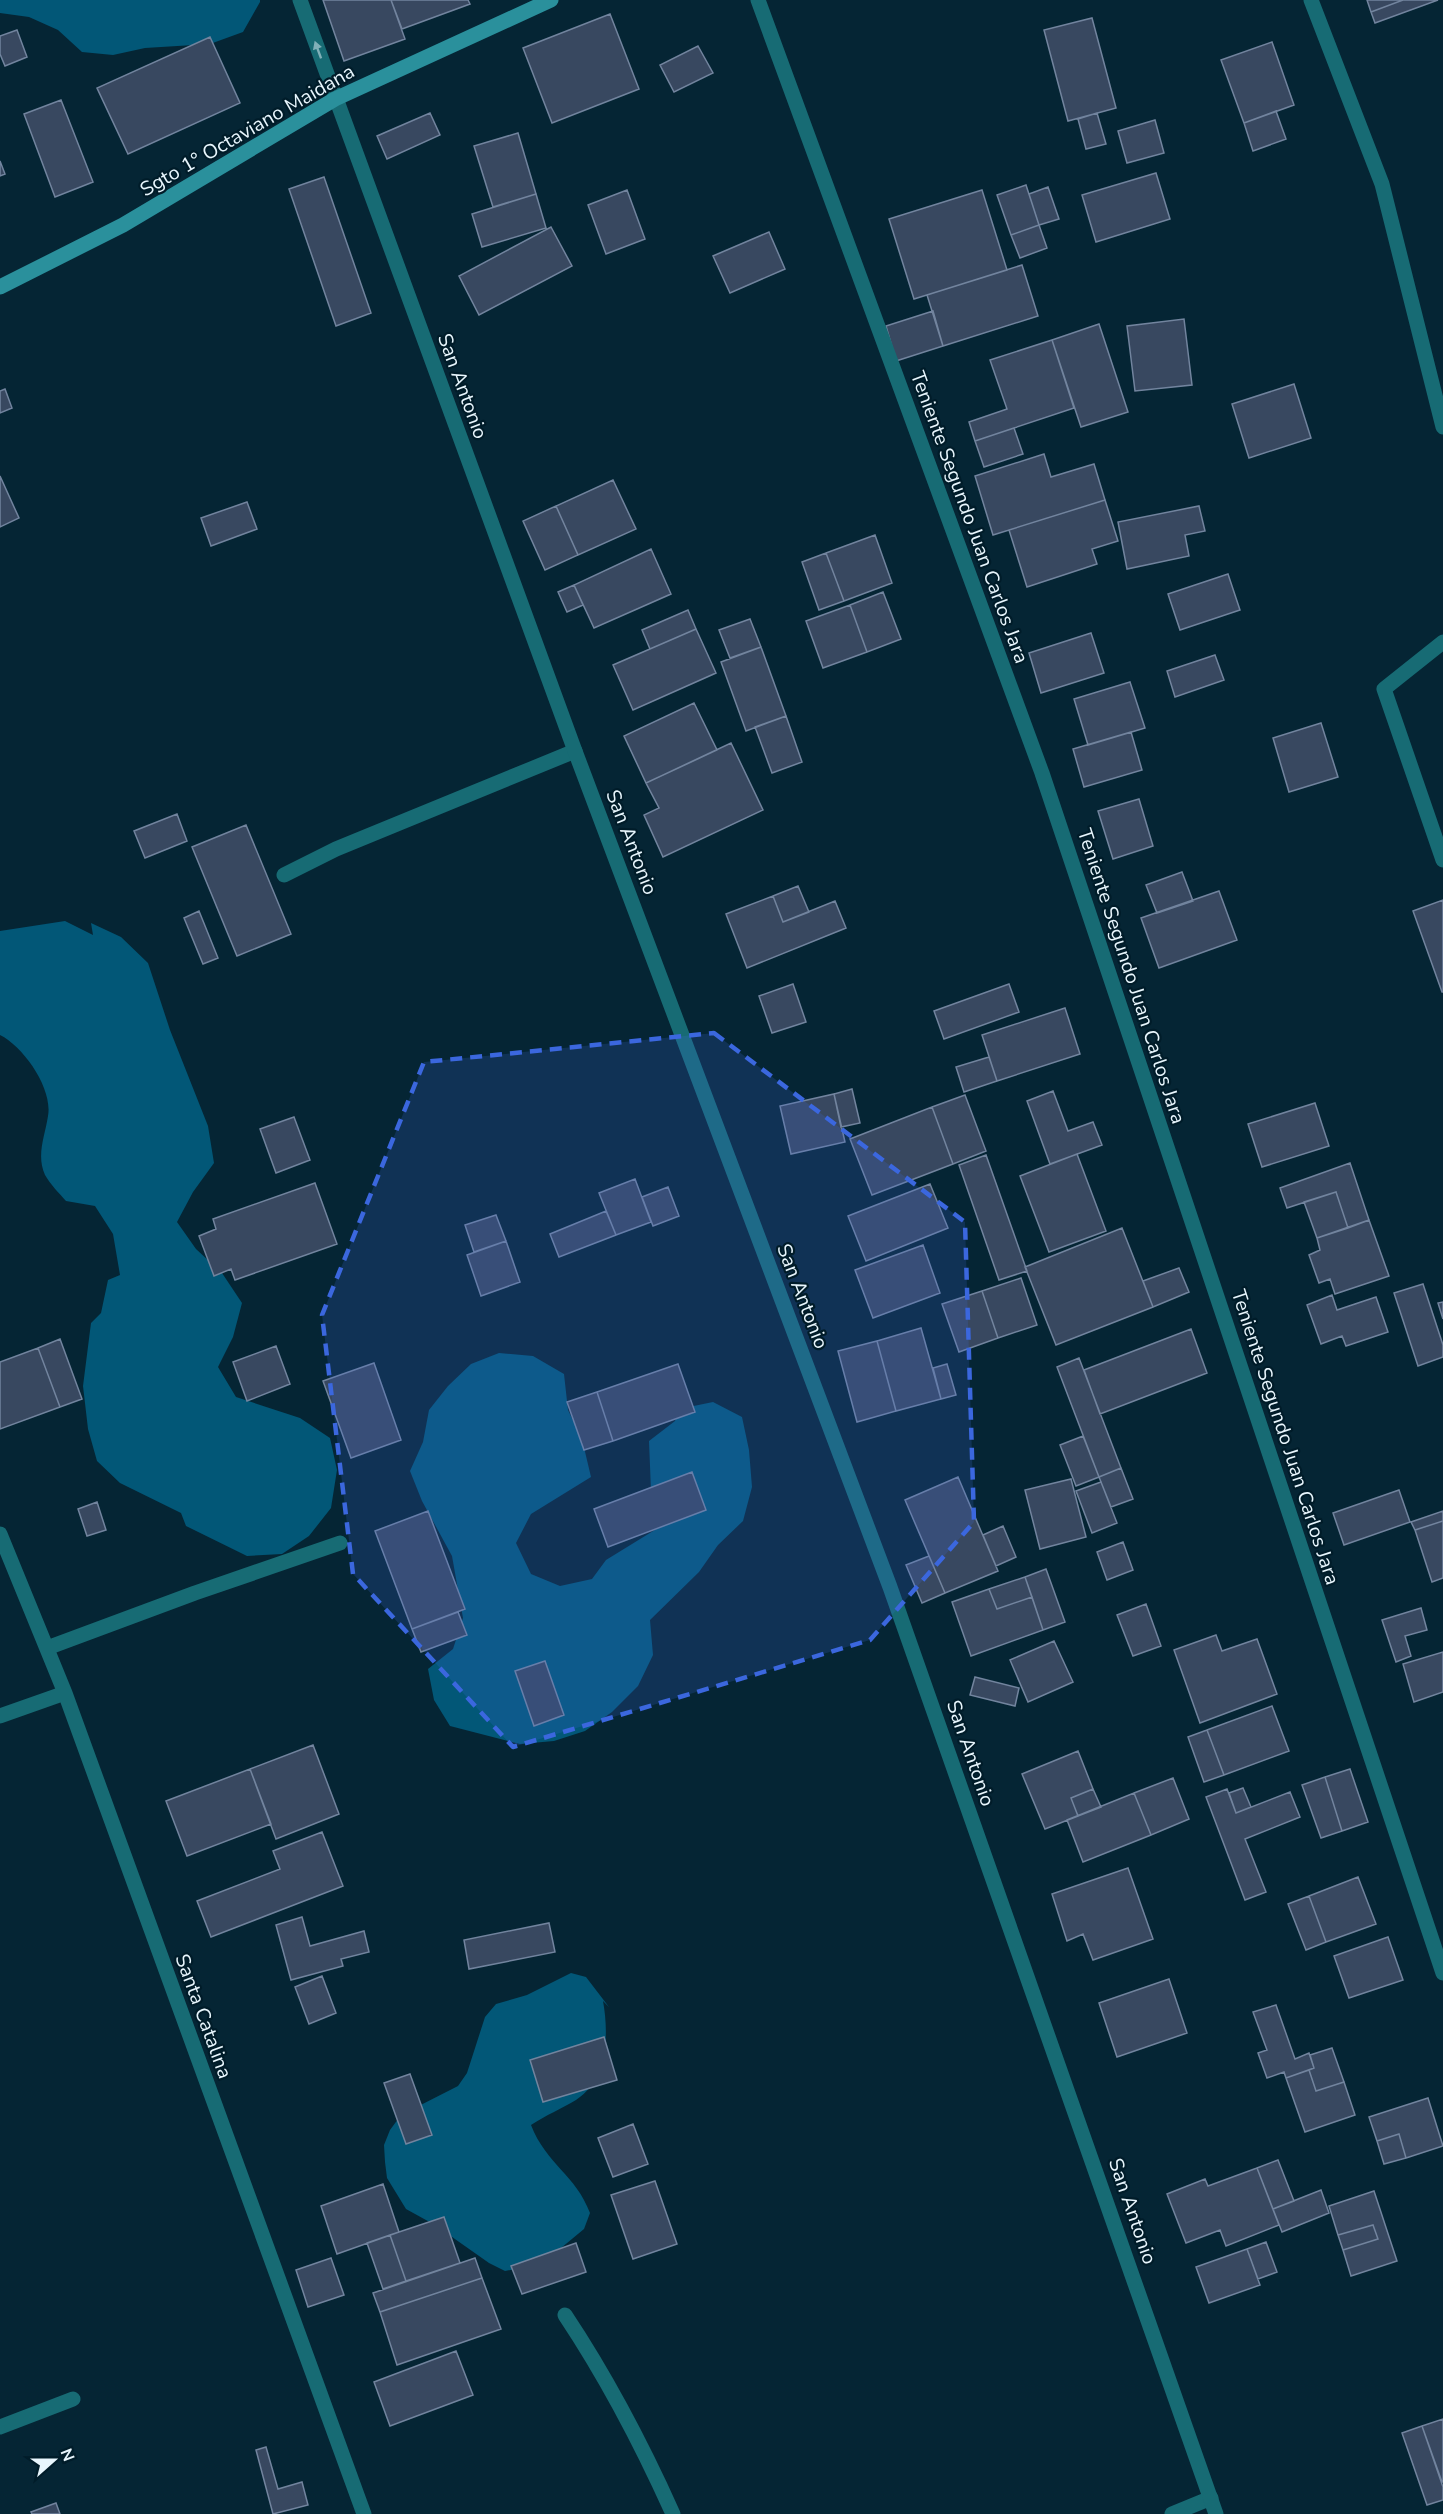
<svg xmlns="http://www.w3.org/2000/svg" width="1443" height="2514" font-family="'Nunito Sans',sans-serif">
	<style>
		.forest { fill: #025777 }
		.building { fill: #384860; stroke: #72849e; stroke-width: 1.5 }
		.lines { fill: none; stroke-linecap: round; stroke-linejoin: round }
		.service { stroke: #176b74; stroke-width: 15 }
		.minor { stroke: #176b74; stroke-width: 15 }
		.tertiary { stroke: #176b74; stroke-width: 15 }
		.secondary { stroke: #2a909c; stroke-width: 15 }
		.oneway { fill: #80b0b8 }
		.marked { fill: #3b67de; fill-opacity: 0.2; stroke: #3b67de; stroke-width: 4.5; stroke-dasharray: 12 8; stroke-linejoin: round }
		.labels { text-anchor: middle; stroke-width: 4.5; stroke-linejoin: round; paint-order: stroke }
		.street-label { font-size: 20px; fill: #e8f6fd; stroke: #001c29 }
	</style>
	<rect width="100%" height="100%" fill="#052534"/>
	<!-- forest -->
	<path class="forest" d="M0,0H260V2L243,32L210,44L145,48L113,55L82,52L58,30L29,17L0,13Z
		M65,921L93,935L91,923L121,937L148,963L170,1030L208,1126L214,1163L193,1192L177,1222L196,1249L222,1273L242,1303L233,1337L218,1367L236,1397L300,1418L330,1438L337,1470L331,1508L309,1536L282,1554L247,1556L186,1526L181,1513L120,1483L97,1461L88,1429L83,1386L91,1323L101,1313L108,1280L120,1275L113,1234L95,1206L66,1201C59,1193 50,1184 45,1175C36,1155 45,1136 48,1116C53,1089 24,1047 0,1035V931Z
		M499,1353L533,1356L564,1374L568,1410L582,1439L591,1477L531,1514L516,1543L531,1574L560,1586L592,1579L606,1560L671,1520L651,1491L649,1441L675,1421L679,1409L713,1402L742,1417L749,1450L752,1487L743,1521L718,1545L699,1572L650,1620L653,1655L638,1686L612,1712L585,1731L554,1741L520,1744L450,1726L434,1700L428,1669L453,1649L463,1618L452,1556L422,1501L410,1471L423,1442L429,1410L448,1386L471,1364Z
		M571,1973L586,1977L609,2007L603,2001C609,2034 608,2079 576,2100C561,2109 546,2115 531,2125C546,2164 576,2175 590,2213L584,2229L555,2253L521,2268L505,2271L489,2263L435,2225L406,2209L387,2178L385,2162L384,2145L390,2130L401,2115L458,2086L467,2073L485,2017L496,2004L527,1995Z"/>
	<!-- building -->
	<path class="building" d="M323,0H391L405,39L344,61Z
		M391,0H468L470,4L402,29Z
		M1367,0H1403L1371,12Z
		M1403,0H1438L1375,23L1371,12Z
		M610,14L639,89L552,123L523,48Z
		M1092,18L1116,108L1068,121L1044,30Z
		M17,30L27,57L5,66L0,54V36Z
		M210,37L240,103L128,154L97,88Z
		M1272,42L1294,105L1244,123L1221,60Z
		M698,46L713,73L674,92L660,65Z
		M61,100L93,182L55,197L24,114Z
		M1276,111L1286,139L1253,151L1244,123Z
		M430,113L440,135L387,159L377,136Z
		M1097,113L1106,144L1086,149L1078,119Z
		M1155,120L1164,153L1127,163L1118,131Z
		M518,133L536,194L493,207L474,146Z
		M0,161L5,174L0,176Z
		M1156,173L1170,219L1096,242L1082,195Z
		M324,177L371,313L336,326L289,189Z
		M1026,185L1039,225L1011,235L997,195Z
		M1048,187L1059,219L1039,225L1029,194Z
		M627,190L645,239L606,254L588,205Z
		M982,190L1007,270L914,299L889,219Z
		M536,194L546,228L482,247L472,214Z
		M1039,225L1047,248L1020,258L1011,235Z
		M551,227L572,266L479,315L459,276Z
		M769,232L785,269L730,293L713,256Z
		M1022,265L1038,316L943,346L927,295Z
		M933,311L943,346L896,361L886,326Z
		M1184,319L1192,385L1135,391L1127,326Z
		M1099,324L1128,412L1081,427L1052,340Z
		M1052,340L1074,408L975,441L969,422L1007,409L990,360Z
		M1294,384L1311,438L1249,458L1232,404Z
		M5,389L12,408L0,413V391Z
		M1014,428L1023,454L984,467L975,441Z
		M1044,454L1051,477L1094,464L1105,500L993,535L975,476Z
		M0,476L19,518L0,527Z
		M613,480L636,529L578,555L556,506Z
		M1105,500L1118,541L1092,549L1097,564L1027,587L1009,530Z
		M247,502L257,529L211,546L201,518Z
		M556,506L578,555L545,570L523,521Z
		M1199,506L1205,531L1185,535L1189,556L1127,569L1118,522Z
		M875,535L892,583L844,601L826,553Z
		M651,549L671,594L594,628L574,585Z
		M826,553L844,601L819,610L802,562Z
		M1228,574L1240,610L1180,630L1168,594Z
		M574,585L583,605L567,612L558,592Z
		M883,592L901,639L867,652L850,605Z
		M850,605L867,652L823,668L806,621Z
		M688,610L696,629L650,649L642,630Z
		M750,619L761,647L730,658L719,630Z
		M696,629L716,673L633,710L613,665Z
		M1091,633L1104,673L1041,693L1029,653Z
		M761,647L786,716L746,731L721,662Z
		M1215,655L1224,680L1175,697L1167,671Z
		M1130,682L1145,728L1088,745L1074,699Z
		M694,703L717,750L646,783L624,736Z
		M786,716L802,762L772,773L755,727Z
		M1321,723L1338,777L1289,792L1273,738Z
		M1131,732L1142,770L1084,787L1073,749Z
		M731,743L763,810L663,857L644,815L659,808L646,783Z
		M1139,799L1153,846L1113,859L1098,811Z
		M177,814L187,841L145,858L134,831Z
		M246,825L291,934L237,956L192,847Z
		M1182,872L1193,901L1157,913L1146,885Z
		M798,886L809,912L783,922L773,896Z
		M1219,891L1237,940L1159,968L1141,918Z
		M773,896L783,922L835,901L846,928L747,968L726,914Z
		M1443,900V992H1442L1413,911Z
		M199,911L218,958L203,964L184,918Z
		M793,984L806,1022L772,1033L759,996Z
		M1009,984L1019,1012L944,1039L934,1011Z
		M1065,1008L1080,1054L997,1081L982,1035Z
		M989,1057L997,1081L964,1092L956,1067Z
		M852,1089L860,1123L841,1127L834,1094Z
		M1053,1091L1068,1131L1093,1122L1102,1145L1050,1164L1027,1101Z
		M834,1094L845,1142L791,1154L780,1106Z
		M965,1095L986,1151L953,1164L932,1107Z
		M1315,1103L1329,1146L1262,1167L1248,1124Z
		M932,1107L953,1164L872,1195L850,1139Z
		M294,1117L310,1160L276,1173L260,1129Z
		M1077,1154L1106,1231L1049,1252L1020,1176Z
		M986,1155L1027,1271L999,1280L959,1165Z
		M1350,1163L1369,1220L1348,1228L1336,1192L1287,1208L1280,1188Z
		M635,1179L651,1222L616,1235L599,1193Z
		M315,1183L337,1244L235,1280L231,1269L214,1276L199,1236L216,1229L213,1219Z
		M930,1184L948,1228L866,1261L848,1216Z
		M668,1187L679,1216L653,1226L642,1197Z
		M1336,1192L1348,1228L1317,1238L1304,1202Z
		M606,1211L616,1235L559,1257L550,1234Z
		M496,1215L506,1241L474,1252L465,1225Z
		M1369,1220L1389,1276L1335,1294L1330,1279L1319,1283L1309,1255L1320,1250L1317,1238Z
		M1122,1228L1153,1307L1056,1345L1025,1267Z
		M506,1241L520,1282L481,1296L467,1255Z
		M923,1245L940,1293L873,1318L855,1270Z
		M1179,1268L1189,1292L1153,1307L1143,1281Z
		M1021,1278L1037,1325L998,1338L982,1291Z
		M1423,1284L1443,1345V1357L1418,1366L1394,1293Z
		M982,1291L998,1338L959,1352L942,1304Z
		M1332,1295L1337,1310L1376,1297L1388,1332L1346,1346L1342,1336L1321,1344L1307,1305Z
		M1443,1302V1319L1438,1303Z
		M921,1328L941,1399L896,1411L877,1341Z
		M1191,1329L1207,1373L1100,1414L1084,1370Z
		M60,1339L82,1399L60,1407L38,1348Z
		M877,1341L896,1411L857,1422L838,1351Z
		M276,1346L290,1384L247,1401L233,1362Z
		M38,1348L60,1407L0,1429V1362Z
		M1079,1358L1121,1468L1099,1477L1057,1367Z
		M374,1363L401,1440L351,1458L323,1381Z
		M678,1364L695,1412L613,1441L597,1392Z
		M947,1364L956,1395L941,1399L933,1368Z
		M597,1392L613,1441L584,1450L567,1402Z
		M1083,1436L1099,1477L1076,1486L1060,1445Z
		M1121,1468L1133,1499L1111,1507L1099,1477Z
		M692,1472L706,1510L608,1547L594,1509Z
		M958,1477L998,1571L945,1593L905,1500Z
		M1071,1479L1086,1537L1040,1549L1025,1490Z
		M1101,1482L1117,1523L1092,1533L1076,1491Z
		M1399,1490L1410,1522L1344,1545L1333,1513Z
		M97,1502L106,1530L87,1536L78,1509Z
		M428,1511L465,1609L412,1629L375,1531Z
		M1443,1511V1521L1415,1530L1411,1522Z
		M1443,1521V1578L1432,1582L1415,1530Z
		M1003,1526L1016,1557L996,1566L983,1535Z
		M1123,1542L1133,1570L1107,1580L1097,1552Z
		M929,1556L945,1593L922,1603L906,1565Z
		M1046,1569L1065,1622L1043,1630L1025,1577Z
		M1025,1577L1032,1597L997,1609L989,1589Z
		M989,1589L997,1609L1032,1597L1043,1630L971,1656L952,1602Z
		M1146,1604L1161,1646L1133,1656L1117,1615Z
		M1421,1608L1427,1630L1405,1636L1411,1656L1396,1662L1382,1620Z
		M458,1612L467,1635L421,1652L412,1629Z
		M1216,1635L1222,1651L1257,1639L1277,1694L1200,1723L1174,1650Z
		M1054,1641L1073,1682L1028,1702L1010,1660Z
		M1443,1652V1692L1414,1702L1403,1664Z
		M545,1661L564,1715L534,1726L515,1671Z
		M975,1677L1019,1688L1015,1706L970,1695Z
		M1272,1706L1289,1751L1224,1775L1207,1730Z
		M1207,1730L1224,1775L1204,1782L1188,1737Z
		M313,1745L339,1814L276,1839L250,1769Z
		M1078,1751L1093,1789L1071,1798L1078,1816L1045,1829L1022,1774Z
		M250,1769L271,1824L187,1856L166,1801Z
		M1350,1769L1368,1822L1342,1831L1325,1777Z
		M1325,1777L1342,1831L1321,1838L1302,1785Z
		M1173,1778L1189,1819L1151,1835L1134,1793Z
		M1243,1788L1251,1807L1236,1813L1229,1793Z
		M1093,1789L1101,1807L1078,1816L1071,1798Z
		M1227,1789L1236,1813L1290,1792L1300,1817L1245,1839L1266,1892L1245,1900L1206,1797Z
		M1134,1793L1151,1835L1083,1862L1067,1820Z
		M322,1832L343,1886L211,1937L197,1901L280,1869L273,1851Z
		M1128,1868L1153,1939L1093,1960L1083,1934L1067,1941L1052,1894Z
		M1358,1877L1376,1924L1326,1942L1309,1896Z
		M1309,1896L1326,1942L1306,1950L1288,1904Z
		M302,1917L310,1946L364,1931L369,1952L341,1959L343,1966L291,1980L276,1925Z
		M549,1923L555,1952L469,1969L464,1940Z
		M1388,1937L1403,1980L1349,1998L1334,1956Z
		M322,1976L336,2013L309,2024L295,1987Z
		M1169,1979L1187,2033L1117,2057L1099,2003Z
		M1276,2005L1295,2059L1309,2053L1314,2068L1286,2078L1284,2072L1267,2078L1258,2053L1267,2050L1253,2012Z
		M604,2037L617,2080L543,2102L530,2060Z
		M1332,2048L1344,2082L1316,2091L1309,2070L1314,2068L1310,2055Z
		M1309,2070L1316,2091L1344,2082L1355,2115L1305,2132L1286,2078Z
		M410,2074L432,2135L406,2144L384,2083Z
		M1428,2098L1443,2146L1406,2158L1399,2134L1377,2141L1369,2117Z
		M633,2124L648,2164L613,2177L598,2138Z
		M1399,2134L1406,2158L1384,2164L1377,2141Z
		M1278,2160L1294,2201L1273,2209L1257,2168Z
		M1257,2168L1279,2225L1226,2246L1220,2230L1186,2243L1167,2194L1205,2179L1208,2186Z
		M655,2181L677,2244L633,2259L611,2195Z
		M383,2184L399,2232L337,2254L321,2206Z
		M1321,2190L1329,2213L1282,2232L1273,2209Z
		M1374,2191L1397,2261L1351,2276L1343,2250L1378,2239L1373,2225L1338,2235L1329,2206Z
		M444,2217L460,2263L406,2281L390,2235Z
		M1373,2225L1378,2239L1343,2250L1338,2235Z
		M390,2235L406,2281L383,2289L367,2243Z
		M1266,2242L1277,2272L1258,2279L1247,2249Z
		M576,2243L586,2272L522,2294L511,2266Z
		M1247,2249L1260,2285L1209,2303L1196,2267Z
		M331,2258L344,2295L308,2307L296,2270Z
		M475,2258L482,2278L380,2312L373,2293Z
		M482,2278L501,2329L397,2365L380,2312Z
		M456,2351L473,2395L390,2426L374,2382Z
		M1443,2419V2482H1442L1422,2426Z
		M1422,2426L1443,2487V2500L1427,2505L1402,2433Z
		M266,2447L278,2489L302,2482L308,2505L273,2514L256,2450Z
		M56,2503L60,2514H32L31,2512Z"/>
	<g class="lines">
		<!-- service -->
		<path class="service" d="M1311,0L1382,184L1443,427
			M1443,642L1384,689L1443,860
			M284,875L336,849L575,751"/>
		<!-- minor -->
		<path class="minor" d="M758,0L1042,773L1443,1973
			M0,1534L65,1693L364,2514
			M47,1648L195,1593L340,1543
			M0,1716L65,1693
			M565,2315C607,2378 642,2445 673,2514
			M0,2427L73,2399
			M1172,2514L1211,2498"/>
		<!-- tertiary -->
		<path class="tertiary" d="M300,0L575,751L890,1587L1216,2514"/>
		<!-- secondary -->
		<path class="secondary" d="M0,287L123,225L335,99L551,0"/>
	</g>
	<!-- one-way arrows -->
	<defs><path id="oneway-solid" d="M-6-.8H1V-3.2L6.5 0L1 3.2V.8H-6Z" transform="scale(1.5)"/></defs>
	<use class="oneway" href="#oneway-solid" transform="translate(318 50) rotate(-110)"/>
	<!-- marked area -->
	<path class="marked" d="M714,1033L965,1222L974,1522L870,1640L513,1747L353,1574L322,1315L424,1062Z"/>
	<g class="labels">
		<!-- street labels -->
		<g class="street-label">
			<text transform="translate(247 130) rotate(-30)" y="7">Sgto 1° Octaviano Maidana</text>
			<text transform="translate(463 386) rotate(70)" y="7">San Antonio</text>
			<text transform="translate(970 517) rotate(70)" y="7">Teniente Segundo Juan Carlos Jara</text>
			<text transform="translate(632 842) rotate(69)" y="7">San Antonio</text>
			<text transform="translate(1132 976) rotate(72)" y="7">Teniente Segundo Juan Carlos Jara</text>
			<text transform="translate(803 1296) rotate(69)" y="7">San Antonio</text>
			<text transform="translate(1286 1437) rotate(72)" y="7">Teniente Segundo Juan Carlos Jara</text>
			<text transform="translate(971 1753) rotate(71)" y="7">San Antonio</text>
			<text transform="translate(204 2016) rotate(70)" y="7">Santa Catalina</text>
			<text transform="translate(1133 2211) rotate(71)" y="7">San Antonio</text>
		</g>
	</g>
	<!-- north arrow -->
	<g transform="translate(54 2460) rotate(69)" stroke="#001c29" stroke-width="4.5" paint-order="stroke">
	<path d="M0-4.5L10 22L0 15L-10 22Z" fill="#e8f6fd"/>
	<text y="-9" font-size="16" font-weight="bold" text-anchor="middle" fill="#e8f6fd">N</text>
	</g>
</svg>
